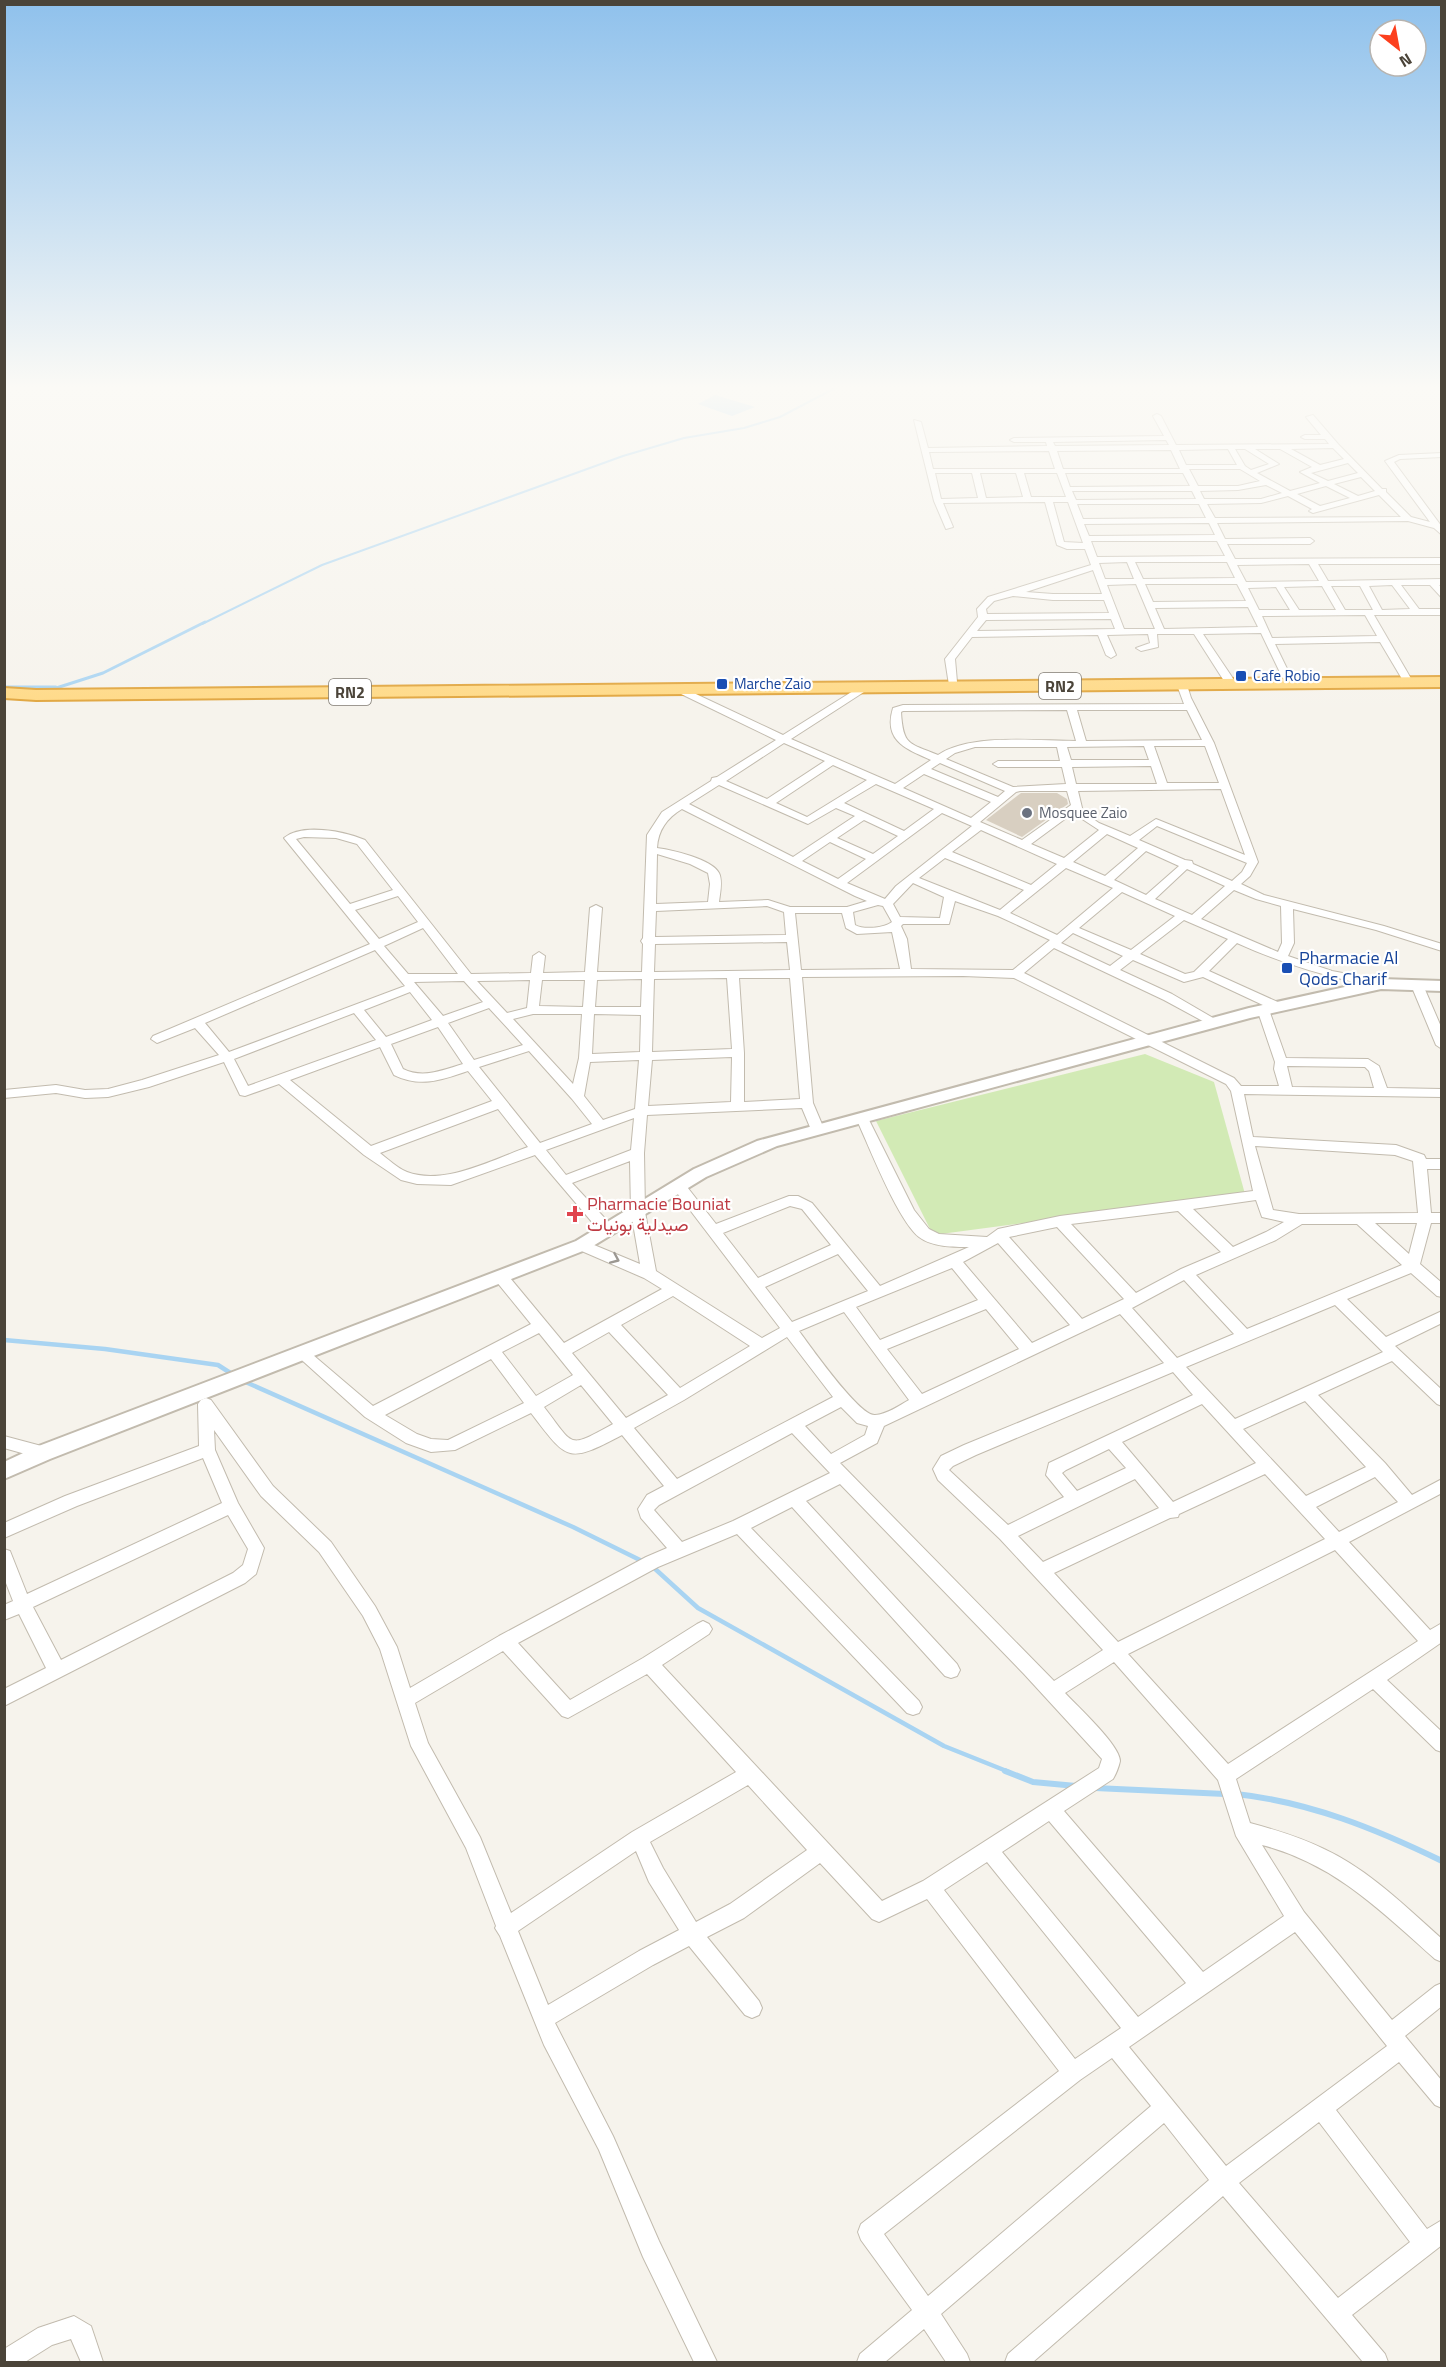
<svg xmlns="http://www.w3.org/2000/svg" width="1446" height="2367" font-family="'Titillium Web',Vazirmatn,sans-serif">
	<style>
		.green { fill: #d2eab5 }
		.water { fill: #a9d4f2 }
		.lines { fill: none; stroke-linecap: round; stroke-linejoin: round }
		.stream-far3 { stroke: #a9d4f2; stroke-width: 2 }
		.stream-far2 { stroke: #a9d4f2; stroke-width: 3 }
		.stream-far1 { stroke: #a9d4f2; stroke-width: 4.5 }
		.stream { stroke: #a9d4f2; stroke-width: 6 }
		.building { fill: #d8cfc1 }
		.minor-casing { stroke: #c2bbae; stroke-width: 2 }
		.tertiary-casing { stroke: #c2bbae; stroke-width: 4 }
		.trunk-casing { stroke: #e0a43c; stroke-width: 4 }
		.minor { fill: #fff; fill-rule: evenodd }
		.tertiary { fill: #fff; fill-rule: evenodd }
		.trunk { fill: #ffd985; fill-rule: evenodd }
		.oneway { stroke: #9c9892 }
		.transit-dot { fill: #1a4fb4; stroke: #fff; stroke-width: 2 }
		.worship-dot { fill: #6b7280; stroke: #fff; stroke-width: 2 }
		.health-dot { fill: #e0444e; stroke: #fff; stroke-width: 2 }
		.labels { text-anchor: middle; stroke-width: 4.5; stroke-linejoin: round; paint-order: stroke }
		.far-transit-label { font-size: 15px; fill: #164399; stroke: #fff; text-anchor: start }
		.far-worship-label { font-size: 15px; fill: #5b616d; stroke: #fff; text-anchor: start }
		.shield { fill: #fff; stroke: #817c74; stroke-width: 1.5 }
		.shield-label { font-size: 16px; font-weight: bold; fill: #4b4439 }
		.transit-label { font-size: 18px; fill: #164399; stroke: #fff; text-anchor: start }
		.health-label { font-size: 18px; fill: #be3a42; stroke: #fff; text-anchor: start }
	</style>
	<rect width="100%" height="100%" fill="#f6f3ec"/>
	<!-- green -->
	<path class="green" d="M1145,1054L1214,1082L1245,1194L933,1235L876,1121Z"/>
	<!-- water -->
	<path class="water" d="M715,395L755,407L732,416L698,404Z"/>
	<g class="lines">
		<!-- stream-far3 -->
		<path class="stream-far3" d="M202,624L322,565L623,456L684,438L744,428L780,417L839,386"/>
		<!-- stream-far2 -->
		<path class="stream-far2" d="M4,687H56
			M50,690L103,673L205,622"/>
		<!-- stream-far1 -->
		<path class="stream-far1" d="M4,1340L105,1349L218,1365L232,1374
			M241,1380L573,1527L644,1562
			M653,1567L698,1608L944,1746L1009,1772"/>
		<!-- stream -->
		<path class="stream" d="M1005,1771L1033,1782L1076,1786
			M1095,1788L1225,1794
			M1236,1794C1310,1802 1376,1829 1442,1861"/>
	</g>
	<!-- building -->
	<path class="building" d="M1021,793H1057L1067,799L1068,804L1022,837L986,820Z"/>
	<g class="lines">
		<!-- minor casing -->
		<g class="minor-casing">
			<path id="minor" d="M1157,414L1161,416L1176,445L1329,444L1325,439H1305L1301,437L1305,435H1321L1306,417L1313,415L1338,444L1382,489H1386V492L1411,517L1430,522L1385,461L1399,455L1442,453V457L1400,459L1394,462L1442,527V535L1434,528L1408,521L1217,523L1225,539L1310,538L1314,541L1310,544H1227L1235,559L1442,558V564H1318L1328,581L1442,579V585H1439L1442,588V598L1430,585H1401L1419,609H1442V615H1374L1413,682L1411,684H1405L1380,642L1275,644L1294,683L1286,685L1261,633L1203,634L1232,677L1236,684L1231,687L1226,684L1194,634H1157L1158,647L1141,651L1136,648L1150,643L1148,634L1107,635L1116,655L1111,658L1106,655L1098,635L972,637L955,659L957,682L961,687L956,690L949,685L945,659L978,617L977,609L988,597L1091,565L1085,549H1067L1057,545L1045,502L943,503L953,527L946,529L934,501L914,420L921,422L928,448L1047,446L1046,442H1014L1010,440L1014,438L1164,436L1153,416ZM1166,440L1169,445L1055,446L1053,442ZM1333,448L1344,459L1320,465L1291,449ZM1228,449L1237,465H1186L1179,450ZM1235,449H1245L1269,464L1251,470L1245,466ZM1255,449H1280L1312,467L1300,472L1320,483L1290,491L1257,473L1279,464ZM1171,450L1180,469H1063L1057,451ZM1049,451L1055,469H933L929,452ZM1348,463L1358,473L1328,481L1311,473ZM1189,469H1240L1260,481L1238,486H1198ZM935,473H972L978,498L941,499ZM980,473H1016L1023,497L986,498ZM1024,473H1057L1066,497H1031ZM1065,473H1183L1190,486L1070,487ZM1361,477L1375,491L1358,496L1334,484ZM1266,485L1282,493L1261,499H1204L1200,491L1238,490ZM1326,486L1350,498L1320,506L1297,494ZM1072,491H1192L1196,499L1076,500ZM1379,495L1401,517L1215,518L1207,504L1261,503L1288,496L1312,509L1309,511L1313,513ZM1053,502H1068L1083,543L1064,542ZM1077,504H1199L1206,518L1083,519ZM1209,523L1215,535L1089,536L1084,524ZM1091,541H1217L1225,556L1097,557ZM1127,562L1134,579H1105L1099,563ZM1135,562H1227L1235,578L1143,579ZM1309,564L1319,581L1246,582L1237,565ZM1093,570L1102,594H1053L1026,592ZM1136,584L1155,629H1124L1107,585ZM1145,584H1237L1246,601L1153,602ZM1392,585L1410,609L1382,610L1369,586ZM1322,586L1336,610H1299L1284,587ZM1331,586H1360L1373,610H1345ZM1276,587L1290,610H1259L1248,588ZM1013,596L1053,600H1104L1109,613L987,614L986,609L994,601ZM1248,607L1258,627L1164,629L1155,608ZM1365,615L1377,636L1272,638L1262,616ZM1111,619L1115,629L977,631L986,620Z
				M1182,682L1187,685L1191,698L1214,743L1258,862L1250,876L1241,884L1264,895L1384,926L1442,944V951L1376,930L1293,909L1294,943L1288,956L1332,971L1385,981L1387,984L1385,987L1381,988C1328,977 1286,965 1237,943L1209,971L1280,1003L1282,1006L1280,1009L1276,1010L1268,1007L1286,1058L1368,1059L1379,1066L1387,1088L1442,1089V1097L1244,1094L1253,1137L1396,1145L1424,1155L1426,1159H1442V1169H1427L1431,1213H1442V1223H1431L1420,1264L1442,1283V1297L1437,1296L1411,1273L1347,1299L1386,1337L1442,1311V1323L1395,1346L1442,1390V1406L1437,1404L1392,1361L1318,1395L1385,1463L1412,1495L1442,1479V1493L1349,1542L1430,1630L1442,1623V1642L1387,1680L1442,1732V1752L1436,1750L1373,1689L1236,1779L1250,1823C1276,1830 1300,1837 1324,1849C1369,1870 1405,1906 1442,1939V1962L1435,1959C1381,1911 1335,1864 1262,1845L1304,1912L1392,2020L1435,1986L1442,1983V2006L1405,2036L1442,2081V2108L1435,2105L1399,2062L1336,2110L1427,2229L1442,2220V2245L1352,2315L1385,2354L1388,2362H1363L1223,2196L1033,2362H1005L1008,2354L1209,2180L1164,2123L941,2314L967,2354L970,2362H946L924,2329L885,2362H857L860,2354L912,2310L861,2240L858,2232L861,2224L1059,2071L927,1899L879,1922L872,1919L820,1863L744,1918L707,1937L759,2001L762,2008L759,2015L752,2018L745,2015L689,1946L653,1965L555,2023L613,2136L659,2241L717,2362H694L643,2257L599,2150L544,2045L500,1936L495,1928L496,1926L466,1848L411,1746L380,1649L363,1616L319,1552L261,1496L214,1430L215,1450L238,1503L264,1548L256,1574L245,1583L4,1706V1689L46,1668L19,1614L4,1620V1605L13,1601L4,1578V1549L10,1551L27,1594L222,1503L203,1458L77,1506L4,1538V1523L65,1496L199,1446L198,1404L201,1400L206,1398L211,1400L273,1486L331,1542L375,1606L397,1647L410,1688L499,1636L646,1557L667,1548L641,1518L638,1509L647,1495L664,1486L622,1435C567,1464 568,1461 531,1413L455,1450L431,1452L406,1443L365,1417L294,1353L296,1349L301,1347L306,1349L373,1406L531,1324L496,1281L494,1277L496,1273H506L564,1343L662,1289L644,1278L577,1249L575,1245L577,1241L582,1240L640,1264L631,1212L630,1161L572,1183L613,1227L615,1231L613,1235H603L535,1155L451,1185L417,1184L401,1180L364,1155L279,1084L245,1096L240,1095L224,1062L149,1087L108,1097L85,1098L56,1093L4,1098V1090L56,1085L85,1090L108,1089L142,1080L219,1055L195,1028L157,1043L151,1039L153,1036L370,944L284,838C301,823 345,831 365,840L471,974L531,973L533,956L539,952L545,956L543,973L585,972L590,908L596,905L602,908L597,972H642L643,944L641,941L643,938L647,835L662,812L711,781L712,778L717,777L776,740L675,691V687H681L783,735L861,686H867V690L791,739L895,784L931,760C906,749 883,741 893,708L903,705L1184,704L1177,685ZM1067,710L1076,741C1037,741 971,733 938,755C909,743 903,746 901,712L903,711ZM1077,710H1187L1202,740L1086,741ZM784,743L825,761L767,799L726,781ZM1144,746L1149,760H1071L1067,747ZM1154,746H1205L1219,783H1167ZM975,747H1057L1060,761H998L993,764L998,767H1062L1066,784L1013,787L946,759L955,753ZM940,763L1005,791L998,797L931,769ZM833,765L867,780L807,817L776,803ZM1151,766L1157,784H1076L1072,767ZM924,774L991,802L971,818L903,788ZM876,784L934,809L904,831L844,803ZM719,785L808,824L836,808L855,816L793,857L689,804ZM1221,789L1245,855L1156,819L1130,836L1099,823L1083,812L1078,791ZM1020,791H1067L1071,805L1022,840L980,822L1016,792ZM682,809L855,896L867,901L847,907H790L768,900L719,902C720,893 723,881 719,873C712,859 672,850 657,848C658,830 667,818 682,809ZM942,813L972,826L896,886L885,899L847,883ZM1073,813L1099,830L1064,858L1031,844ZM864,820L898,836L873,854L837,838ZM1157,826L1247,863L1242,872L1232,881L1193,864L1192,861L1185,860L1139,840ZM981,830L1057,864L1031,885L952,852ZM1107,834L1138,848L1105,876L1073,862ZM304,837L336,838L357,844L393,890L350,904L296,839ZM830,842L866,859L838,879L802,861ZM1146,851L1179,866L1146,895L1114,880ZM657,854L690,864L708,873L710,884L708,902L656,904ZM945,858L1024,890L1000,910L919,878ZM1066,868L1113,888L1057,935L1010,913ZM1187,869L1225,886L1192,915L1155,899ZM913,883L944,897L940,918L900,917L893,904ZM1234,890L1256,899L1281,906L1282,943L1278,952L1201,919ZM1122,892L1175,916L1131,950L1079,928ZM398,896L418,922L379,939L355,910ZM955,901L998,916L1050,940L1013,970L911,969L907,939L901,926L903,924H949ZM878,905L883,906L892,922C884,928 864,930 855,925L853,912ZM767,906L784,912L786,935L655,937L656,911ZM795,913H842L846,928L857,934L892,932L900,969L801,970ZM1184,920L1228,939L1194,972L1185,974L1140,954ZM423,928L458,974H408L384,946ZM1073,933L1123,956L1110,966L1061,943ZM787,942L790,970L654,972L655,944ZM1054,948L1164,1000L1210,1025L1214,1026L1220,1022L1172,994L1120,970L1133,960L1184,982L1203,977L1265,1006H1259L1257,1009L1275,1062L1274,1069L1279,1086H1241L1234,1078L1024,973ZM375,950L405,986L229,1052L205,1023ZM963,976L1014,978L1226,1084L1231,1091L1253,1191L1060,1216L998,1229L987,1237L939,1234L929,1229L914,1210L868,1118L862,1114L856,1118C869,1146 897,1219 919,1237C932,1247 953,1247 969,1247L880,1286L812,1203L798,1196H789L716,1224L684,1183H674L672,1186L674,1189L780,1328L762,1338L656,1271L645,1212L644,1153L647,1115L802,1108L812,1132H822L824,1129L813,1103L802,977ZM727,978L732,1049L652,1052L654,979ZM739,978H790L800,1099L744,1102V1053ZM642,979L641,1007H595L597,980ZM530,980L527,1008L507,1013L477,981ZM542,980H585L583,1007L539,1006ZM464,981L483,1002L443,1016L414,982ZM410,992L432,1020L386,1037L364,1010ZM489,1008L523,1045L474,1060L448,1023ZM354,1013L376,1040L248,1086L234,1059ZM533,1014H582L579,1058L573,1084L513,1019ZM594,1014L641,1015L640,1052L592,1054ZM438,1027L463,1064C443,1070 423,1079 403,1069L391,1044ZM380,1047L394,1075C421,1088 441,1080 468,1071L492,1101L371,1146L290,1080ZM529,1051L572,1099L592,1124L540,1143L479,1067ZM732,1057L731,1102L648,1106L652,1060ZM639,1060L635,1109L603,1120L584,1096L590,1062ZM1287,1066L1365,1067L1369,1071L1374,1088L1292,1087ZM498,1109L528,1147C494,1159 444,1186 407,1172C397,1168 388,1159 380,1153ZM634,1118L631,1150L566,1175L546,1150ZM1255,1146L1395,1155L1413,1161L1418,1213L1299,1214L1273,1210ZM1256,1200L1262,1217L1284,1222L1266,1232L1233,1247L1193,1209ZM790,1206L802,1209L831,1245L758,1278L723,1233ZM1178,1211L1221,1252L1181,1269L1136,1293L1071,1224ZM1375,1223H1417L1409,1254ZM1302,1224H1357L1402,1265L1247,1329L1196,1275L1276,1240ZM1057,1227L1124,1299L1082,1319L1009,1237ZM998,1243L1070,1325L1032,1343L963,1262ZM838,1254L868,1291L792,1322L765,1287ZM952,1268L978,1300L880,1340L856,1307ZM1184,1280L1234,1334L1177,1358L1132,1308ZM673,1296L750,1346L680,1388L621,1325ZM1335,1305L1383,1352L1235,1419L1186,1367ZM986,1309L1019,1349L922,1394L887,1349ZM844,1312L909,1400C900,1405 886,1415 875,1415C860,1417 810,1346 799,1331ZM1120,1314L1164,1363L964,1445L941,1456L933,1469L938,1480L1000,1539L1103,1650L1054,1681L840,1463L877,1443L884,1426ZM609,1332L668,1395L626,1418L572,1353ZM539,1333L573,1375L536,1396L502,1352ZM787,1337L833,1397L677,1479L634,1428L684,1400ZM491,1359L524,1403L448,1440L431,1439L417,1434L385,1415ZM1173,1372L1193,1395L1049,1463L1046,1475L1064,1497L1008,1525L949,1470L953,1466L976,1455ZM581,1385L613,1424C567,1449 575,1447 544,1407ZM1305,1401L1366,1467L1306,1496L1243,1429ZM1202,1404L1256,1463L1173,1502L1122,1442ZM841,1407L857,1423L868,1426L865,1435L831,1454L805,1426ZM792,1433L830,1473L733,1521L682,1542L654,1510L659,1505ZM1109,1449L1126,1468L1077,1491L1062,1473L1066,1470ZM1265,1474L1325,1539L1118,1642L1054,1573L1170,1518L1178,1517L1179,1514ZM1375,1477L1398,1502L1339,1532L1316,1507ZM1135,1479L1159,1508L1043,1562L1018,1536ZM840,1484L1024,1674L1102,1759L1099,1768L923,1881L882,1901L662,1665L709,1634L712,1629L709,1624L703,1621L697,1624L643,1658L570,1700L518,1643L658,1567L737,1534L907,1713L913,1715L919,1713L922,1707L919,1701L751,1528L792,1507L945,1676L951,1678L957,1676L960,1670L957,1664L806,1501ZM228,1515L248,1549L243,1565L233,1573L61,1660L33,1607ZM1335,1550L1418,1641L1228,1764L1128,1654ZM503,1651L562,1716L568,1718L647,1674L736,1772L632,1832L511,1913L480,1837L428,1743L415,1703ZM1114,1662L1218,1780L1236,1836L1284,1916L1203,1972L1064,1811L1113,1779C1116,1774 1119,1766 1120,1761C1120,1745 1077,1706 1065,1693ZM748,1785L807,1850L730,1904L696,1922L663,1868L650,1842ZM1049,1821L1186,1983L1138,2017L1002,1852ZM636,1851L649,1882L679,1930L639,1951L548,2005L518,1931ZM987,1862L1121,2028L1075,2059L944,1890ZM1295,1932L1387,2046L1226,2166L1129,2047ZM1112,2058L1151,2106L928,2296L884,2234L1080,2080ZM1319,2122L1410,2242L1338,2298L1239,2183Z
				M1417,981L1423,985L1442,1029V1049L1436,1045L1411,985Z
				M4,1436L49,1448L51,1453L49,1458L43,1459L4,1448Z
				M74,2316L91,2326L103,2362H81L71,2339L52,2345L25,2362H4V2349L38,2328Z"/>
		</g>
		<!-- tertiary casing -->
		<g class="tertiary-casing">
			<path id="tertiary" d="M1381,979L1442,981V991L1381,989L1250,1018L777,1146L706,1177L588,1249L50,1459L4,1479V1462L36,1447L576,1241L694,1169L757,1141L1249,1008Z"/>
		</g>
		<!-- trunk casing -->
		<g class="trunk-casing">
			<path id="trunk" d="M1442,677V687L36,700L4,698V688L36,690Z"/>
		</g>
		<!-- minor -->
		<use href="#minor" class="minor"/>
		<!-- tertiary -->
		<use href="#tertiary" class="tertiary"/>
		<!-- trunk -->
		<use href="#trunk" class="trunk"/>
	</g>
	<!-- one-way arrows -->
	<defs><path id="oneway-chevron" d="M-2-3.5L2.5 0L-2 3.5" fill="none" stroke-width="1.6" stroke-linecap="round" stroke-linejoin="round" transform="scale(1.5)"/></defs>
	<use class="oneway" href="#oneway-chevron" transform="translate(615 1259) rotate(24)"/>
	<!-- sky -->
	<linearGradient id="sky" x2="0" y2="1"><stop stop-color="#8fc1ec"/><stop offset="0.54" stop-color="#fbfaf6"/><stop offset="1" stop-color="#fbfaf6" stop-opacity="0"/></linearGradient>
	<rect width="1446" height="717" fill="url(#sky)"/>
	<!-- markers -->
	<g class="transit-dot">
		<rect x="1235" y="670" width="12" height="12" rx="3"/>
		<rect x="716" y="678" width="12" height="12" rx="3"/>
		<rect x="1281" y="962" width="12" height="12" rx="3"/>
	</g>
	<circle class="worship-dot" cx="1027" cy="813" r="6"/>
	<path class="health-dot" d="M572 1205h6v6h6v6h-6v6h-6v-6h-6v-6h6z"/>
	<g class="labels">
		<!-- far-transit labels -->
		<g class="far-transit-label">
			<text x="1253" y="681">Cafe Robio</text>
			<text x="734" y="689">Marche Zaio</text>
		</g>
		<!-- far-worship labels -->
		<g class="far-worship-label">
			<text x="1039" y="818">Mosquee Zaio</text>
		</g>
		<!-- shield labels -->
		<g class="shield">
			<rect x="1039" y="673" width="42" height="26" rx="4.5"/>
			<rect x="329" y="679" width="42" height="26" rx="4.5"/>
		</g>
		<g class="shield-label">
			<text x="1060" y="692">RN2</text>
			<text x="350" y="698">RN2</text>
		</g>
		<!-- transit labels -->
		<g class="transit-label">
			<text x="1299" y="964">Pharmacie Al<tspan x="1299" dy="21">Qods Charif</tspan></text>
		</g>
		<!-- health labels -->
		<g class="health-label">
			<text x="587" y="1210">Pharmacie Bouniat<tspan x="587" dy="21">صيدلية بونيات</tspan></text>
		</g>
	</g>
	<!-- border -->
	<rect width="1446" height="2367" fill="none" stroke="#4b4439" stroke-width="12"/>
	<!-- north arrow -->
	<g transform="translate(1398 48) rotate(149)"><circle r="28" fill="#ffffff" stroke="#b7b4b0" stroke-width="1.5"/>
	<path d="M0-4.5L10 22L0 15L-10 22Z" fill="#fc3f1d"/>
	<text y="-9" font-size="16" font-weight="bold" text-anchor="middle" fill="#4b4439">N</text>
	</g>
</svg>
